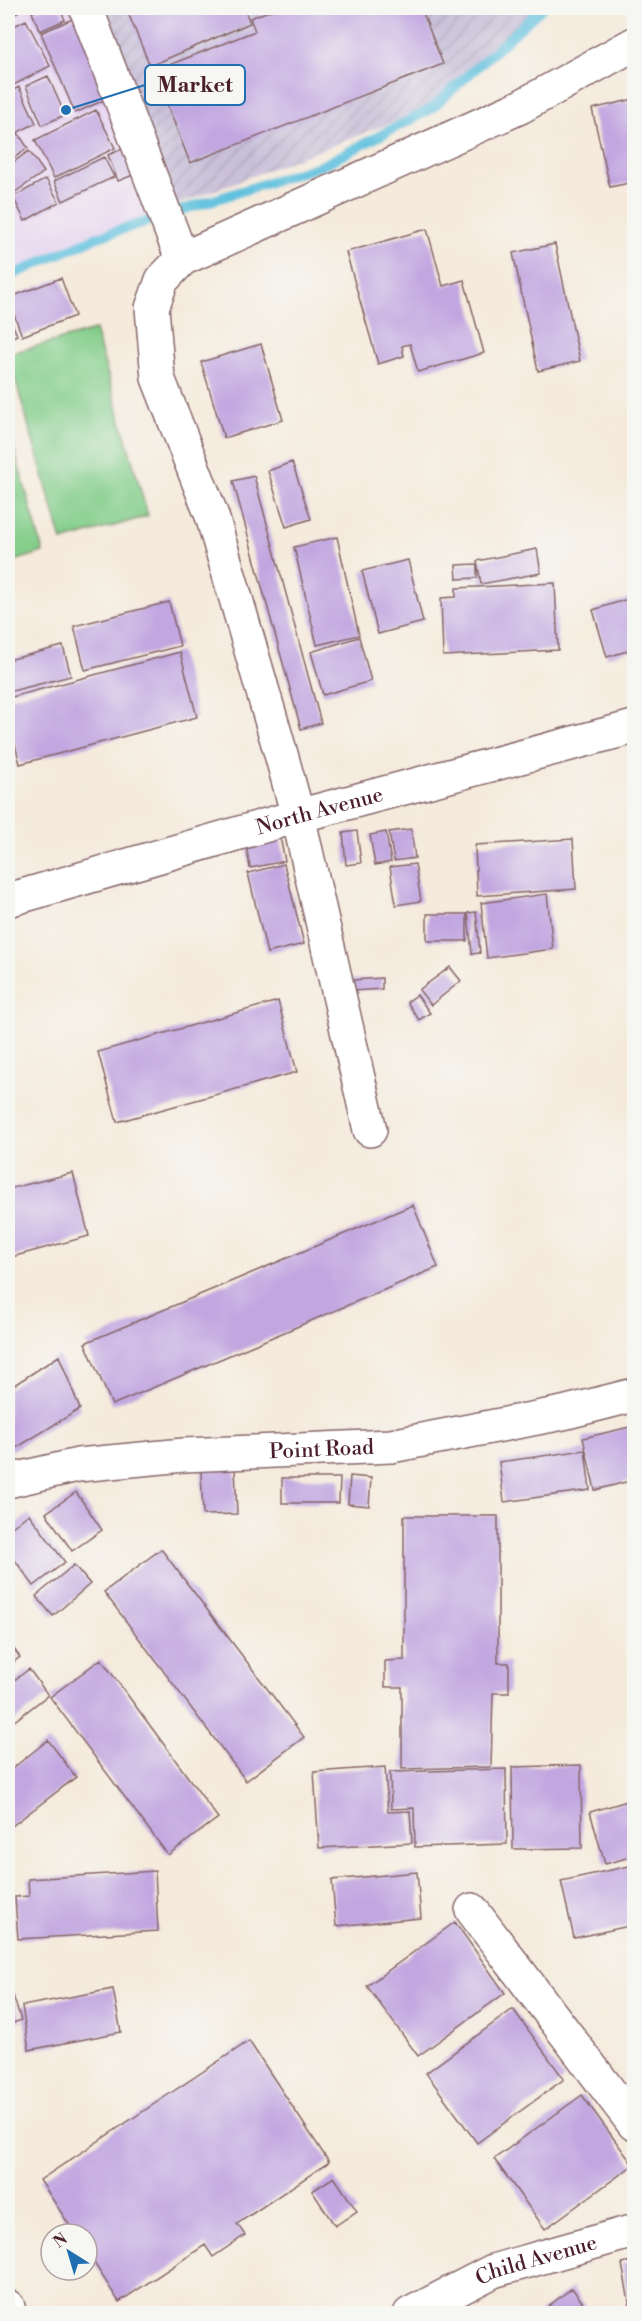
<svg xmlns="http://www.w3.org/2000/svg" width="642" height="2321" font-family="'Libre Bodoni',serif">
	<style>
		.built { fill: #e6d2f0 }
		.industrial { fill: url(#industrial-furrows) }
		.green { fill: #84ce8b; stroke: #67765b; stroke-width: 1.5 }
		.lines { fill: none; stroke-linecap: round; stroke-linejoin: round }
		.stream { stroke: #60c1de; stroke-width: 10 }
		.building { fill: #c1a6e0 }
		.minor-casing { stroke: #866669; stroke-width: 36 }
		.minor { stroke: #fff; stroke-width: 33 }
		.labels { text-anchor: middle; stroke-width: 5; stroke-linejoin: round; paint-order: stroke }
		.street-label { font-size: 21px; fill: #4a1f2b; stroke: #f6f6f2 }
		.leader { fill: none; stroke: #1f6fb2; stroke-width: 2 }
		.callout-dot { fill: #1f6fb2; stroke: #f6f6f2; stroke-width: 2 }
		.callout { fill: #f6f6f2; stroke: #1f6fb2; stroke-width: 2 }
		.callout-label { font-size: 22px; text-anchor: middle; font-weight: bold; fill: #4a1f2b }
	</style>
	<defs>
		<pattern id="industrial-furrows" width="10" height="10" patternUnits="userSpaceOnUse" patternTransform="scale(1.5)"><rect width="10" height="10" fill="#c8bfd8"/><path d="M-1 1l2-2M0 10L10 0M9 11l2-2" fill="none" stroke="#ada4ba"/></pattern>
	</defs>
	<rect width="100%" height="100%" fill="#f6f6f2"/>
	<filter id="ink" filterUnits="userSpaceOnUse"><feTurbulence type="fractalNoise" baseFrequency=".0167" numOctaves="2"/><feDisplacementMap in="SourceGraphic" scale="12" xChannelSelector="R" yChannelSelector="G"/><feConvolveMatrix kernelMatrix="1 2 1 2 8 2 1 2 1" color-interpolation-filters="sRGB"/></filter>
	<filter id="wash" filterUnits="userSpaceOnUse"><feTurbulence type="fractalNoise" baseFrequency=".008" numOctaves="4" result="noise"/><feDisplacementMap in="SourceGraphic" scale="24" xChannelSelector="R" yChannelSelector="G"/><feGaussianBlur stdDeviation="1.35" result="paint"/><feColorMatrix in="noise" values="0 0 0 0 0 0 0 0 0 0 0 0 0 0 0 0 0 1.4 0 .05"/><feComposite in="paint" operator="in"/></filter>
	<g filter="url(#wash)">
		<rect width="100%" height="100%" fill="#f5eadb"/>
		<!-- built -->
		<path class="built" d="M8,8H96L155,213L8,271Z"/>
		<!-- industrial -->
		<path class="industrial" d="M96,8H539L425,110L155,213Z"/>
		<!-- green -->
		<path class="green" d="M95,330L148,516L62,541L8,354Z
			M8,427L43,552L8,563Z"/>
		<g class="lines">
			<!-- stream -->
			<path class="stream" d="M8,277L95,238L323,165L431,109L542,8"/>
		</g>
		<g id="blocks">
			<!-- building -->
			<path class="building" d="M8,8H22L8,21Z
				M43,8H60L65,20L40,31L32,12Z
				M126,8H244L250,23L150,66Z
				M277,8H421L443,64L190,163L154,71L255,31L250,18Z
				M427,8H455L429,15Z
				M77,17L111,97L75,113L41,33Z
				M26,20L50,66L10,87L8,82V29Z
				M48,76L65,115L42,125L26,86Z
				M19,87L36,123L9,137V139L18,133L28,148L8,162V93Z
				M634,99V182L610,187L592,109Z
				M96,110L115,148L54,178L35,140Z
				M127,147L138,173L118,181L108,155Z
				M29,151L44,172L11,195L8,190V166Z
				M104,157L114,177L63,201L54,181Z
				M46,179L59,202L25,221L13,197Z
				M427,229L443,286L464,280L484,353L418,372L410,344L402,346L404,356L378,364L346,252Z
				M555,244L580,361L538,371L513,253Z
				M61,278L75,316L22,336L8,298Z
				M8,314L17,335L8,339Z
				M261,344L283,420L224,438L201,362Z
				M292,462L311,519L286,527L268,471Z
				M254,476L321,723L301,729L233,481Z
				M337,537L359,635L317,645L294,547Z
				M537,549L541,573L481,584L477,561Z
				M408,560L423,622L378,634L362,571Z
				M477,564V578L457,579L456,565Z
				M555,583L558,650L443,656L441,598L456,597V588Z
				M634,597V649L607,657L593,610Z
				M169,602L180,646L85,670L74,626Z
				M359,637L371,681L323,695L311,652Z
				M63,646L71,676L8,692V660Z
				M180,652L197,717L20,764L8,717V698Z
				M411,829L415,858L394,861L389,832Z
				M357,831L361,863L346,865L343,833Z
				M386,832L391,862L375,865L370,835Z
				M280,837L285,861L250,868L246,845Z
				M573,839L576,889L477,896L475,845Z
				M284,864L304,944L267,953L248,873Z
				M415,864L421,901L396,905L390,867Z
				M547,894L553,949L487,958L481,903Z
				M476,912L480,953L472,954L468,913Z
				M427,914H467V941H427Z
				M450,967L461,981L431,1005L419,990Z
				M382,978V989L353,991V980Z
				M417,995L430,1013L419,1020L407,1002Z
				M278,1001L297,1072L117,1122L98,1052Z
				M73,1173L89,1236L8,1258V1189Z
				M413,1205L438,1267L112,1405L85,1343Z
				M59,1356L80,1409L8,1453V1389Z
				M634,1426V1480L595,1490L583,1438Z
				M585,1450L590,1490L504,1502L499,1462Z
				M235,1468L237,1514L203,1515L201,1470Z
				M350,1476L371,1478L369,1506L348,1504Z
				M282,1478H340L339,1503H282Z
				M76,1492L102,1530L72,1551L46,1513Z
				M29,1514L65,1562L34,1586L8,1551V1530Z
				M404,1516H498V1663H509V1693H493L491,1767L402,1769V1687H385V1661L404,1660Z
				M161,1549L304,1737L246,1781L104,1592Z
				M74,1565L90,1584L53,1616L36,1596Z
				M8,1641L20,1657L8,1666Z
				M101,1659L218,1818L168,1855L50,1697Z
				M29,1669L48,1695L8,1726V1685Z
				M48,1740L76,1777L8,1829V1772Z
				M581,1765L582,1848L513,1849L512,1767Z
				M385,1767L388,1812L410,1811L412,1843L319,1848L314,1772Z
				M506,1769L507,1844L415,1847L414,1808L391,1809L390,1772Z
				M634,1799V1856L605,1864L590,1812Z
				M634,1865V1925L574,1938L561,1881Z
				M155,1871L158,1931L18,1939L15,1897L29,1896L28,1879Z
				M417,1872L421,1918L336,1926L332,1880Z
				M455,1922L505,1993L418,2056L367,1986Z
				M8,1980L21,2020L8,2025Z
				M113,1989L121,2032L29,2050L22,2006Z
				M513,2009L564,2079L477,2143L426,2073Z
				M249,2041L329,2162L237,2224L245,2235L213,2257L205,2245L119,2302L87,2252V2234H75L40,2180Z
				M582,2095L633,2165L545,2229L494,2159Z
				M334,2177L357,2211L335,2226L312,2191Z
				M634,2261V2306L630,2307L622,2264Z
				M572,2288L591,2314H538Z"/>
		</g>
	</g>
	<g filter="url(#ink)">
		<use href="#blocks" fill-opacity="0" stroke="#866669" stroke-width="1.5"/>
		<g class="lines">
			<!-- minor casing -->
			<g class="minor-casing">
				<g id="minor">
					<path d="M86,8L182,259"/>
					<path id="s1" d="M8,900L298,816L634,727"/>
					<path d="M370,1130L298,816L281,754L212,516L158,378L152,308L162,280L182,259L520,107L634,44"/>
					<path id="s2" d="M8,1481L78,1465L184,1455L391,1446L563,1413L634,1395"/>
					<path d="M472,1910L634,2124"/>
					<path d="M8,2307L9,2314"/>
					<path id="s3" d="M410,2314L493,2271L634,2231"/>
				</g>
			</g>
			<!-- minor -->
			<use href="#minor" class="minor"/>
		</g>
	</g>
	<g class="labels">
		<!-- street labels -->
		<g class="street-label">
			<text dy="7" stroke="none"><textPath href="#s1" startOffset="324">North Avenue</textPath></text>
			<text dy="7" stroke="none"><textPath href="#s2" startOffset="316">Point Road</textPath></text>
			<text dy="7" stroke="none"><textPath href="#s3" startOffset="138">Child Avenue</textPath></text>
		</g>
	</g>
	<!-- callouts -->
	<path class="leader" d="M66 110L145 85"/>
	<circle class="callout-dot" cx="66" cy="110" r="6"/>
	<rect class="callout" x="145" y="65" width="100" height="40" rx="6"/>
	<g class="callout-label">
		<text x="195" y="92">Market</text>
	</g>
	<!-- margin -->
	<rect width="642" height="2321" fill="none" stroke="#f6f6f2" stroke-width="30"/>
	<!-- north arrow -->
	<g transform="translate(69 2252) rotate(323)"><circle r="28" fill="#f6f6f2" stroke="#b1a0a2" stroke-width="1.5"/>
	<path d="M0-4.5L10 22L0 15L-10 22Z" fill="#1f6fb2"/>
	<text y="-9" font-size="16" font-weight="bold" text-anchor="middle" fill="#4a1f2b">N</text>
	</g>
</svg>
